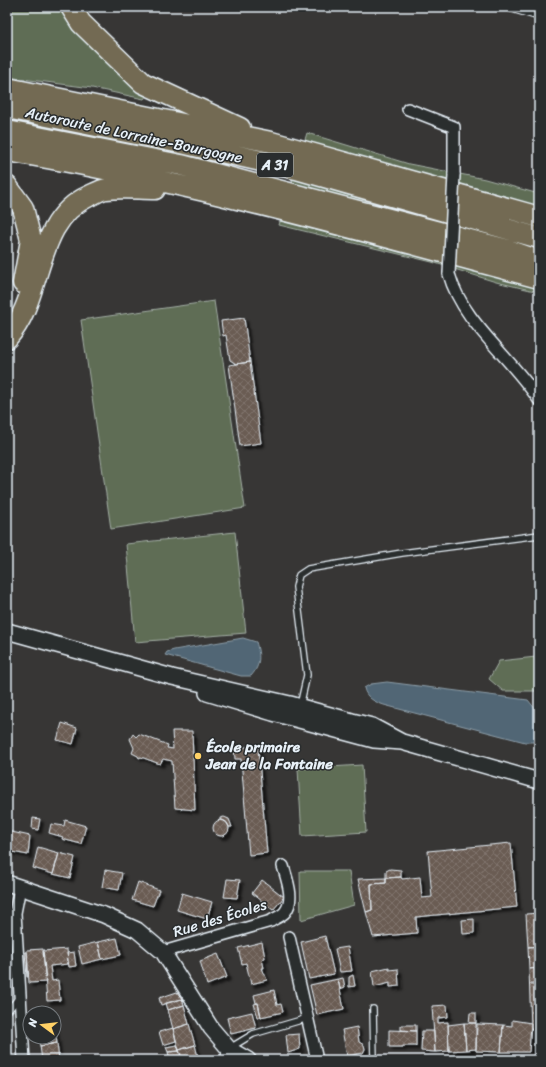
<svg xmlns="http://www.w3.org/2000/svg" width="546" height="1067" font-family="Sriracha,sans-serif">
	<style>
		.green { fill: #5f6d55; stroke: #a4afa6 }
		.water { fill: #516675; stroke: #8d9ea9 }
		.building { fill: url(#building-cross-hatch); stroke: #e8f1f8; filter: url(#shadow) }
		.lines { fill: none; stroke-linecap: round; stroke-linejoin: round }
		.lane-casing { stroke: #e8f1f8; stroke-width: 8 }
		.street-casing { stroke: #e8f1f8; stroke-width: 14 }
		.secondary-casing { stroke: #e8f1f8; stroke-width: 18 }
		.highway-casing { stroke: #e8f1f8; stroke-width: 23 }
		.lane { stroke: #2a2d2e; stroke-width: 5.5 }
		.street { stroke: #2a2d2e; stroke-width: 11 }
		.secondary { stroke: #2a2d2e; stroke-width: 15 }
		.highway { stroke: #736b52; stroke-width: 20 }
		.street-bridge-casing { stroke: #e8f1f8; stroke-width: 14; stroke-linecap: butt }
		.street-bridge { stroke: #2a2d2e; stroke-width: 11 }
		.poi-dot { fill: #ffd166; stroke: #2a2d2e; stroke-width: 1.5 }
		.labels { text-anchor: middle; stroke-width: 3; stroke-linejoin: round; paint-order: stroke }
		.shield { fill: #2a2d2e; stroke: #afb6bb; stroke-width: 1 }
		.shield-label { font-size: 14px; font-weight: bold; fill: #e8f1f8 }
		.street-label { font-size: 15px; fill: #e8f1f8; stroke: #2a2d2e }
		.poi-label { font-size: 15px; font-weight: bold; fill: #e8f1f8; stroke: #2a2d2e; text-anchor: start }
	</style>
	<defs>
		<pattern id="building-cross-hatch" width="8" height="8" patternUnits="userSpaceOnUse"><rect width="8" height="8" fill="#6a5b52"/><path d="M0 0l8 8M0 8l8-8" fill="none" stroke="#7f736c"/></pattern>
		<filter id="shadow"><feDropShadow dx="3.5" dy="3.5" stdDeviation="1" flood-color="#0009"/></filter>
	</defs>
	<rect width="100%" height="100%" fill="#373635"/>
	<filter id="ink" filterUnits="userSpaceOnUse"><feTurbulence type="fractalNoise" baseFrequency=".025" numOctaves="2"/><feDisplacementMap in="SourceGraphic" scale="8" xChannelSelector="R" yChannelSelector="G"/><feConvolveMatrix kernelMatrix="1 2 1 2 8 2 1 2 1" color-interpolation-filters="sRGB"/></filter>
	<g filter="url(#ink)">
		<!-- green -->
		<path class="green" d="M7,7H58L67,18L148,94L144,99L92,88L7,77Z
			M307,133L409,164L485,179L539,194V292L496,282L432,262L279,225Z
			M214,301L245,508L111,529L81,320Z
			M235,532L246,633L135,642L126,544Z
			M536,657L539,665V691H503L489,679L499,661Z
			M362,765L366,832L302,836L298,769Z
			M300,871H349L354,905L301,920Z"/>
		<!-- water -->
		<path class="water" d="M243,638L256,642C260,655 261,665 251,676H241L165,655L167,652L174,650Z
			M387,682L528,700L536,710L539,732L537,742H525L384,705C375,702 366,698 364,688L371,684Z"/>
		<!-- building -->
		<path class="building" d="M244,318L250,362L236,364L230,360L226,335L223,336L221,321Z
			M250,362L261,443L240,446L229,365Z
			M62,723L77,728L73,744L57,740Z
			M172,731H192L195,810L175,808L172,761L163,759L160,764L141,757L139,758L138,756L132,753L134,748L130,739L133,734L136,737L139,734L168,745L167,748L173,749Z
			M259,746L258,748L267,853L249,855L241,759H235L234,748Z
			M224,817L229,819L232,827H229L226,822L220,820V818Z
			M33,818L40,819L38,830L32,829Z
			M213 828a8 8 0 1 1 16 0a8 8 0 1 1-16 0Z
			M65,820L86,826L81,844L62,839L63,837L49,833L51,824L64,826Z
			M7,831L30,836L28,855L7,851Z
			M511,843L517,907L416,917L417,933L373,937L366,912L372,910L371,884L386,883V878L401,877L402,879L420,877L422,898L432,897L428,851Z
			M38,847L59,853L53,874L33,868Z
			M59,853L75,857L70,878L53,874Z
			M390,869L401,870V877L386,878V871Z
			M105,870L122,873L119,890L102,887Z
			M386,878V883L371,884L372,910L366,912L358,879Z
			M227,879L240,880L237,898L224,897Z
			M262,880L284,897L273,910L252,893Z
			M138,882L159,890L153,906L132,900Z
			M182,893L212,902L207,919L177,910Z
			M539,913V946L528,947L526,914Z
			M474,919V933L463,934L462,920Z
			M325,936L334,974L309,979L301,942Z
			M117,938L121,955L102,959L98,942Z
			M98,942L102,959L82,964L78,947Z
			M262,942L265,958L262,959L264,968H262L267,980L251,984L246,963L242,964L238,948Z
			M539,946V968L529,969L528,947Z
			M348,947L352,971L340,972L335,949Z
			M43,949L46,982L29,983L27,950Z
			M67,949L68,964L50,966L52,981L58,980L60,1000L47,1001L43,951Z
			M25,952H27L28,977H27Z
			M74,952L76,966L69,967L67,953Z
			M218,954L227,977L207,985L200,961Z
			M389,967V970L398,969L399,986L390,987V983L374,987L372,971Z
			M539,968V983H531V985H539V1010L532,1012H539V1030L531,1029L529,969Z
			M353,975L355,986L349,987V977Z
			M343,978L345,987L340,989L338,979Z
			M338,979L344,1009L317,1015L310,985Z
			M274,990L277,1005L281,1004L283,1012L261,1017L258,1003H256L254,995Z
			M177,992L182,999L161,1005L159,998Z
			M182,999L184,1005L168,1010L166,1003Z
			M258,1003L261,1017H258L254,1004Z
			M184,1005L189,1024L173,1029L168,1010Z
			M447,1005L448,1017L438,1018V1023L448,1022L449,1051L435,1052L432,1006Z
			M252,1012L256,1028L231,1034L227,1018Z
			M470,1013H476V1023H469Z
			M512,1020L531,1023L529,1052H501L503,1025L512,1026Z
			M464,1023L466,1050L449,1051L448,1025Z
			M464,1023H476V1049L466,1050Z
			M54,1024L57,1043L40,1046L38,1037H54Z
			M189,1024L195,1045L179,1050L173,1029Z
			M477,1024L503,1025L501,1052L476,1051Z
			M401,1025H416V1031L401,1030Z
			M357,1027L359,1042L364,1045L365,1049L363,1053L347,1056L342,1030Z
			M173,1028L176,1041L163,1045L159,1032Z
			M389,1030L416,1031V1047L415,1046H403V1047H389Z
			M422,1031H434L435,1052L421,1051Z
			M299,1034L300,1049L288,1053L286,1035Z
			M57,1043L59,1060H42L40,1046Z
			M177,1045L179,1051L168,1052L166,1047Z
			M195,1045L198,1057L182,1060L179,1050Z
			M179,1051L181,1055L170,1060L168,1052Z
			M203,1056V1060H184V1059Z"/>
		<g class="lines">
			<!-- lane casing -->
			<g class="lane-casing">
				<path id="lane" d="M505,7L539,17
					M300,706L307,675L296,587L299,575L308,569L402,553L539,535
					M373,1009L374,1060
					M7,1012L20,996
					M230,1048L253,1034L308,1018"/>
			</g>
			<!-- street casing -->
			<g class="street-casing">
				<path id="street" d="M408,109L454,127V175
					M449,274C462,322 512,358 539,400
					M20,887L15,913L24,1060
					M289,937L317,1060
					M163,952L271,921C275,918 282,916 285,912C295,900 287,880 283,866
					M226,1060L229,1049"/>
			</g>
			<!-- secondary casing -->
			<g class="secondary-casing">
				<path id="secondary" d="M7,631L172,677L290,704L352,721L372,726L402,742
					M207,693L273,713L374,740L402,742L539,781
					M7,883L104,915L137,930L163,952L211,1028L229,1049L248,1060"/>
			</g>
			<!-- highway casing -->
			<g class="highway-casing">
				<path id="highway" d="M71,7L81,23L143,83L240,128
					M7,88L271,142L539,217
					M7,108L186,144L296,169L539,238
					M7,131L181,165L508,250L539,261
					M7,151C187,181 363,231 539,278
					M7,186L23,208L31,240L23,283
					M7,338C44,297 33,221 89,196C94,194 100,190 106,189C121,187 139,189 155,189"/>
			</g>
			<!-- lane -->
			<use href="#lane" class="lane"/>
			<!-- street -->
			<use href="#street" class="street"/>
			<!-- secondary -->
			<use href="#secondary" class="secondary"/>
			<!-- highway -->
			<use href="#highway" class="highway"/>
			<!-- street-bridge casing -->
			<g class="street-bridge-casing">
				<path id="street-bridge" d="M449,274L454,175"/>
			</g>
			<!-- street-bridge -->
			<use href="#street-bridge" class="street-bridge"/>
		</g>
	</g>
	<!-- markers -->
	<circle class="poi-dot" cx="198" cy="756" r="4"/>
	<g class="labels">
		<!-- shield labels -->
		<rect class="shield" x="257" y="153" width="36" height="24" rx="3"/>
		<g class="shield-label">
			<text x="275" y="170">A 31</text>
		</g>
		<!-- street labels -->
		<g class="street-label">
			<text transform="translate(134 135) rotate(12)" y="5">Autoroute de Lorraine-Bourgogne</text>
			<text transform="translate(220 918) rotate(-17)" y="5">Rue des Écoles</text>
		</g>
		<!-- poi labels -->
		<g class="poi-label">
			<text x="206" y="752">École primaire<tspan x="206" dy="17">Jean de la Fontaine</tspan></text>
		</g>
	</g>
	<!-- margin -->
	<rect width="546" height="1067" fill="none" stroke="#2a2d2e" stroke-width="24"/>
	<rect x="12" y="12" width="522" height="1043" fill="none" stroke="#e8f1f8" stroke-width="1.5" filter="url(#ink)"/>
	<!-- north arrow -->
	<g transform="translate(42 1025) rotate(285)"><circle r="19" fill="#2a2d2e" stroke="#767b7f"/>
	<path d="M0-3L7 15L0 10L-7 15Z" fill="#ffd166"/>
	<text y="-6" font-size="11" font-weight="bold" text-anchor="middle" fill="#e8f1f8">N</text>
	</g>
</svg>
